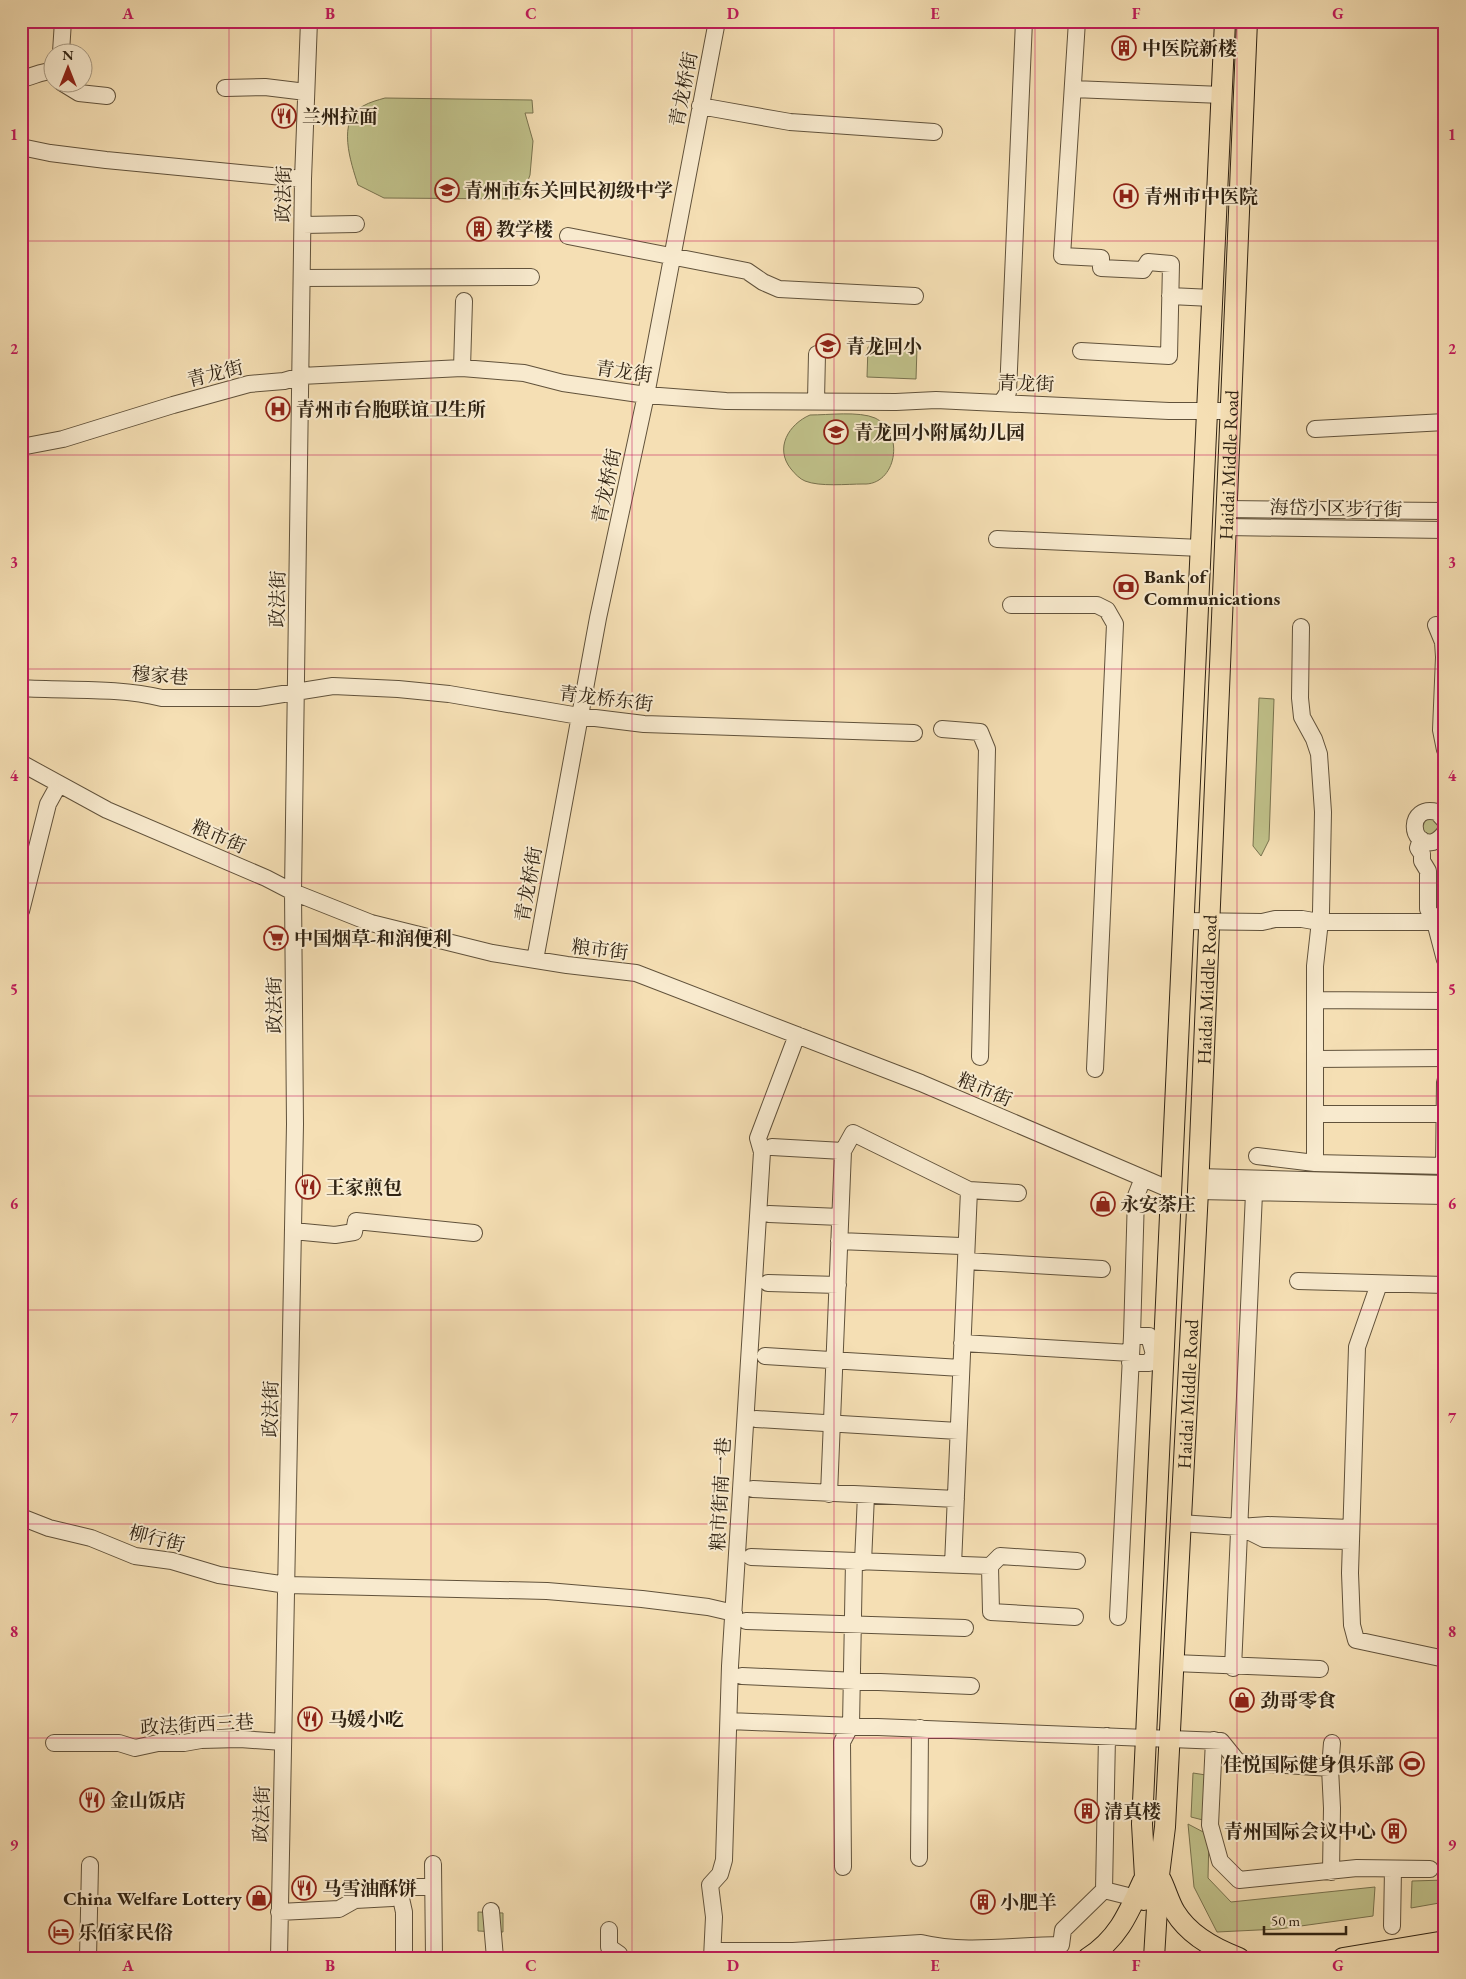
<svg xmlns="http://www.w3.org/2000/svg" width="1466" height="1979" font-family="'EB Garamond','Noto Serif SC',serif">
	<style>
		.green { fill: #c0c18a; stroke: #78724e }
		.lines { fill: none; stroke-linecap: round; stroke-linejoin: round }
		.minor-casing { stroke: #61523b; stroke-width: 18 }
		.major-casing { stroke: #302313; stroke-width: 22 }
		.minor { stroke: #f8eace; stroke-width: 16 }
		.major { stroke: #f5dfb4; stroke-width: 20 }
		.grid { fill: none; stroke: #c2185b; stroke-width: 1; stroke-opacity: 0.55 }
		.labels { text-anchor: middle; stroke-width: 4; stroke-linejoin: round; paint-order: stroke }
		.poi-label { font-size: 19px; font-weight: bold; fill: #302313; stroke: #f8eace; text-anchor: start }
		.street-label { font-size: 19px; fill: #302313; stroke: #f8eace }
		.neatline { fill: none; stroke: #c2185b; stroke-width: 2 }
		.grid-label { font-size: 16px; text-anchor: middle; font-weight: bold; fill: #c2185b }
	</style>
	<rect width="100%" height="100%" fill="#f5dfb4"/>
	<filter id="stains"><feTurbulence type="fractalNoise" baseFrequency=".004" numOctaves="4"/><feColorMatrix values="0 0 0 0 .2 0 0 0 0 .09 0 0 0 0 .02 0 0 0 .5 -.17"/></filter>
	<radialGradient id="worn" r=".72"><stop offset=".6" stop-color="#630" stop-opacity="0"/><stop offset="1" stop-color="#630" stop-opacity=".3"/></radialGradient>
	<!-- green -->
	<path class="green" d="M385,98L532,100L533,113H525L533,141L530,175L521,199L384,198L358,185C351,163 336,120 363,106C370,102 378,100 385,98Z
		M868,347L917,348L916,379L867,377Z
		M810,415C828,415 859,411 875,418C906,433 896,486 863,484C847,484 820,487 805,481C800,479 795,474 791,469C774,448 789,424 810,415Z
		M1259,698L1274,699L1269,840L1261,856L1253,846Z
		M1431,816L1441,825L1437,835H1424L1420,823Z
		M1193,1773L1206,1775L1203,1820L1191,1817Z
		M1188,1824L1209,1835L1208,1878L1231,1902L1375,1887L1373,1916L1279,1929L1217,1932L1194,1887Z
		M1445,1880V1902L1411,1908L1412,1881Z
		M478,1912L503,1913V1932L478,1931Z"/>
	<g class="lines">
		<!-- minor casing -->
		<g class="minor-casing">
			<path id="minor" d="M1077,21L1062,256L1101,258V268L1143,270L1148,262L1171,264L1169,356L1081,351
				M61,52L63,21
				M21,79C32,77 42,71 52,71
				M61,82L79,93L107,96
				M225,88L265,87L306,92
				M1073,89L1222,95
				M700,106L790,122L934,132
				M21,147L50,153L106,160L303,179
				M303,225L356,224
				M568,236L747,271L763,282L779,289L915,296
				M302,278L531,277
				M1170,296L1212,298
				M462,368L464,301
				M816,400L817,354
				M1002,402L1008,392L1024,21
				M1315,429L1445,422
				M21,447L63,439L173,405L249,384L284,381L301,376L462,368L524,373L563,383L646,395L726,401L896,402L936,400L1169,411H1232
				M1227,509L1445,511
				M1226,527L1445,530
				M997,539L1201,548
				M1011,605H1097L1107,610L1115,624L1095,1069
				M1436,625L1443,642L1444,657L1441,730L1445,750
				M1301,627L1300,698L1302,717L1314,739L1319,754L1323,812L1321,912L1315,966V1163
				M21,688C67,691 117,687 162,698H258L333,686L398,689L449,694L579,716L644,724L914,733
				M942,729L980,732L987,749L980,1057
				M21,763L107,810L266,878L293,892L371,923L492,953L567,965L636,973L921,1083L1171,1190
				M1445,821L1437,812C1407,804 1409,847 1433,842C1439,840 1442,837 1445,832
				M1421,839L1418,848L1422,854V861L1428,871V909L1435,922L1445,960
				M21,911L48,804L59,784
				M1184,921L1262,922L1275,919H1302L1319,922H1445
				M535,960L598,618L646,395L717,21
				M1315,1000L1445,1001
				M1315,1059L1445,1058
				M1315,1114H1445
				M772,1147L843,1151L853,1133L969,1190L1018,1193
				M1257,1156L1315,1163L1445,1166
				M1444,1166L1445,1082
				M1198,1177L1445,1184
				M1198,1191L1445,1196
				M769,1214L840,1217
				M293,1231L335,1235L354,1232L356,1221L474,1233
				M839,1241L961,1246
				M966,1261L1102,1269
				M1298,1281L1445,1285
				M768,1283L838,1285
				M1379,1284L1357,1347L1350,1573L1352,1625L1356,1640L1445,1659
				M962,1343L1131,1353
				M765,1356L961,1368
				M1130,1363H1149L1154,1354L1149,1336H1132
				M756,1419L958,1431
				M753,1489L956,1499
				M829,1494L843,1151
				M21,1517L49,1528L91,1538L135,1556L172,1561L219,1575L287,1585L547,1591L642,1599L708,1607L734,1613
				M1180,1523L1239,1527L1268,1525L1351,1528
				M1242,1528L1264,1539L1351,1541
				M751,1557L990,1566L1000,1556L1077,1561
				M863,1562L866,1495
				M953,1565L969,1190
				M990,1566L991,1612L1075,1617
				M1118,1617L1132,1336L1136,1196L1143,1178
				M746,1621L965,1628
				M1174,1663L1320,1669
				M1233,1668L1254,1193
				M742,1676L971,1686
				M729,1721L1221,1741L1238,1762L1330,1768
				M1214,1740L1210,1825L1220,1861L1239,1880L1357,1868L1430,1869
				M54,1743H119L135,1748L158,1743H184L201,1740L240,1739L283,1742
				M919,1858L920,1728
				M433,1864L434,1958
				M843,1867L842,1742L851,1725L854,1561
				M1331,1872L1332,1808L1330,1768L1332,1743
				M1104,1890L1136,1898
				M400,1894L404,1912V1958
				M491,1911L495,1958
				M279,1912L339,1909L355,1900L392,1898L412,1887H433
				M1392,1926L1393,1869
				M609,1930V1947L619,1954V1958
				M713,1951H793L921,1943C966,1954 1015,1945 1061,1945L1063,1930L1104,1890L1107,1736
				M88,1958L90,1865
				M279,1958L295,1124L293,892L303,179L309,21
				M712,1958L714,1917L710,1885L720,1874L724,1860L730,1666L762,1152L758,1138L797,1035"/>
		</g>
		<!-- major casing -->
		<g class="major-casing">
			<g id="major">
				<path d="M1161,1880C1166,1890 1169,1902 1175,1912C1189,1935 1215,1949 1239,1958"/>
				<path d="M1144,1900L1145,1877L1142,1824L1225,21"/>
				<path d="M1088,1958C1119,1938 1129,1912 1143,1881"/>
				<path id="s1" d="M1154,1958L1159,1875L1165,1827L1198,1191L1247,21"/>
				<path d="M1343,1958L1445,1941"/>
			</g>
		</g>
		<!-- minor -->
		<use href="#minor" class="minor"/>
		<!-- major -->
		<use href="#major" class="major"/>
	</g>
	<!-- grid -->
	<path class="grid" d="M229,21V1958M431,21V1958M632,21V1958M834,21V1958M1035,21V1958M1237,21V1958M21,241H1445M21,455H1445M21,669H1445M21,883H1445M21,1096H1445M21,1310H1445M21,1524H1445M21,1738H1445"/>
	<!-- icons -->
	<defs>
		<g id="building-ring" transform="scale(1.25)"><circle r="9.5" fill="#f8eace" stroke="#8f2418" stroke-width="1.5"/><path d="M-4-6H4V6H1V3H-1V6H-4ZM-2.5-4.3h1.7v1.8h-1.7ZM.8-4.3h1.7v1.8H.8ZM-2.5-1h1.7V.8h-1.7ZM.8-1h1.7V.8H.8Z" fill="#8f2418"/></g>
		<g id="restaurant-ring" transform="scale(1.25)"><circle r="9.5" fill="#f8eace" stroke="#8f2418" stroke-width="1.5"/><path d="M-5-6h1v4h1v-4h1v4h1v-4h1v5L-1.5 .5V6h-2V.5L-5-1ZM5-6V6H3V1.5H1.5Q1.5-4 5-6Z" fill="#8f2418"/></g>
		<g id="school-ring" transform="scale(1.25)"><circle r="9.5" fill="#f8eace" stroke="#8f2418" stroke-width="1.5"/><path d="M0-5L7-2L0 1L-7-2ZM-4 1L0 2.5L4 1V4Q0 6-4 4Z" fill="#8f2418"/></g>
		<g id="hospital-ring" transform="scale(1.25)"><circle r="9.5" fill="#f8eace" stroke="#8f2418" stroke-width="1.5"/><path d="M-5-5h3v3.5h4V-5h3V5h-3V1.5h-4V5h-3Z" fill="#8f2418"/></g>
		<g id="bank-ring" transform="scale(1.25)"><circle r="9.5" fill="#f8eace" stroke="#8f2418" stroke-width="1.5"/><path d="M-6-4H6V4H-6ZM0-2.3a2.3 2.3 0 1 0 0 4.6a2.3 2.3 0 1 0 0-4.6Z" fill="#8f2418"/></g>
		<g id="supermarket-ring" transform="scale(1.25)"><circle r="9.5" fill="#f8eace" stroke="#8f2418" stroke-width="1.5"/><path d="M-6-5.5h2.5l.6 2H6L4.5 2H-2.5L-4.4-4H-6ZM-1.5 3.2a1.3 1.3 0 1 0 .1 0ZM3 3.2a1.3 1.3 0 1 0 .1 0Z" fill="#8f2418"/></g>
		<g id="shop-ring" transform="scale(1.25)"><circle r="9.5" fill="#f8eace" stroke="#8f2418" stroke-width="1.5"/><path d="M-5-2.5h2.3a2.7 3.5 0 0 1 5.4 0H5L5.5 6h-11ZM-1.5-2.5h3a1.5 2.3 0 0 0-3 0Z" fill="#8f2418"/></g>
		<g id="stadium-ring" transform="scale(1.25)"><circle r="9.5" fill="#f8eace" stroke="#8f2418" stroke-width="1.5"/><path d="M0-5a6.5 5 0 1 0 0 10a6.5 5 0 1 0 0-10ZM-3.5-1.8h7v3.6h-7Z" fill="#8f2418"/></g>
		<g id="hotel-ring" transform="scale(1.25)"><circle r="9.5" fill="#f8eace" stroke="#8f2418" stroke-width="1.5"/><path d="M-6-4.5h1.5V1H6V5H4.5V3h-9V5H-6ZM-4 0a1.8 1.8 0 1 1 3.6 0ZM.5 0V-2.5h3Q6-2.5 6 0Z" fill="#8f2418"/></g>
	</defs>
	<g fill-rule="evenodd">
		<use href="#building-ring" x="1124" y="48"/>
		<use href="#restaurant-ring" x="284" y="116"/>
		<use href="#school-ring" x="447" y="190"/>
		<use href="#hospital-ring" x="1126" y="196"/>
		<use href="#building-ring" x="479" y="229"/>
		<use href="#school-ring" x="828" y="346"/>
		<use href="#hospital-ring" x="278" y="409"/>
		<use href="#school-ring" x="836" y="432"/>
		<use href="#bank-ring" x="1126" y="587"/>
		<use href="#supermarket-ring" x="276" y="938"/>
		<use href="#restaurant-ring" x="308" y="1187"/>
		<use href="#shop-ring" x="1103" y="1204"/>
		<use href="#shop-ring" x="1242" y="1700"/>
		<use href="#restaurant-ring" x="310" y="1719"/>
		<use href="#stadium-ring" x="1412" y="1764"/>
		<use href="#restaurant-ring" x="92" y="1800"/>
		<use href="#building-ring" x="1087" y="1811"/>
		<use href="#building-ring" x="1394" y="1831"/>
		<use href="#restaurant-ring" x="304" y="1888"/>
		<use href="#shop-ring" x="259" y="1898"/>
		<use href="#building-ring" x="983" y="1902"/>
		<use href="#hotel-ring" x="61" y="1932"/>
	</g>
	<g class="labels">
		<!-- poi labels -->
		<g class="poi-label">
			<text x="1142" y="55">中医院新楼</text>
			<text x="302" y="123">兰州拉面</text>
			<text x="464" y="197">青州市东关回民初级中学</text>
			<text x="1144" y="203">青州市中医院</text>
			<text x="496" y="236">教学楼</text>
			<text x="846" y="353">青龙回小</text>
			<text x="296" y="416">青州市台胞联谊卫生所</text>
			<text x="854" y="439">青龙回小附属幼儿园</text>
			<text x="1144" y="583">Bank of<tspan x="1144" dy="22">Communications</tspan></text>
			<text x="294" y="945">中国烟草-和润便利</text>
			<text x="326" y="1194">王家煎包</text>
			<text x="1120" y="1211">永安茶庄</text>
			<text x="1260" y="1707">劲哥零食</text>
			<text x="328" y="1726">马媛小吃</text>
			<text x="1394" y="1771" text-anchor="end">佳悦国际健身俱乐部</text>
			<text x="110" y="1807">金山饭店</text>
			<text x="1104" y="1818">清真楼</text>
			<text x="1376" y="1838" text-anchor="end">青州国际会议中心</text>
			<text x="322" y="1895">马雪油酥饼</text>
			<text x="242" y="1905" text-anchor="end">China Welfare Lottery</text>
			<text x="1000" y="1909">小肥羊</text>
			<text x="78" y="1939">乐佰家民俗</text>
		</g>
		<!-- street labels -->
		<g class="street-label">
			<text transform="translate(683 89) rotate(-79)" y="7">青龙桥街</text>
			<text transform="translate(283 194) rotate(-89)" y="7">政法街</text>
			<text transform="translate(624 371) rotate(8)" y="7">青龙街</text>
			<text transform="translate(215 373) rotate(-14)" y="7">青龙街</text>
			<text transform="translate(1026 383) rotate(2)" y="7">青龙街</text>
			<text dy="7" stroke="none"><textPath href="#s1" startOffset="1495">Haidai Middle Road</textPath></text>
			<text transform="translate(606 486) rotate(-78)" y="7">青龙桥街</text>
			<text transform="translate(1336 508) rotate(1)" y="7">海岱小区步行街</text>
			<text transform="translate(277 599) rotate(-89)" y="7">政法街</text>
			<text transform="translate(160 675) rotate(4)" y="7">穆家巷</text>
			<text transform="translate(606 698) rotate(7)" y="7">青龙桥东街</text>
			<text transform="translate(219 836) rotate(23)" y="7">粮市街</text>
			<text transform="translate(528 884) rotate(-80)" y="7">青龙桥街</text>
			<text transform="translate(600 949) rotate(7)" y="7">粮市街</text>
			<text dy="7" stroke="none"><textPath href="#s1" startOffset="970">Haidai Middle Road</textPath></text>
			<text transform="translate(274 1005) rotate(-90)" y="7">政法街</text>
			<text transform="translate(985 1089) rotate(23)" y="7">粮市街</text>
			<text dy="7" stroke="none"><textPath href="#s1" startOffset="565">Haidai Middle Road</textPath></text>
			<text transform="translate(270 1409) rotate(-89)" y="7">政法街</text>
			<text transform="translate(720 1494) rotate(-87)" y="7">粮市街南一巷</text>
			<text transform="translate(157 1538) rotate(14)" y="7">柳行街</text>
			<text transform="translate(197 1724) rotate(-3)" y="7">政法街西三巷</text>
			<text transform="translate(261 1814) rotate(-88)" y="7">政法街</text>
		</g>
	</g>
	<!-- margin -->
	<rect width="1466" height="1979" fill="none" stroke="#f5dfb4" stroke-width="55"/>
	<!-- north arrow -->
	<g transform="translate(68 68)"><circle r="24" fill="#f8eace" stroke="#a89a83"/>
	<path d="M0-4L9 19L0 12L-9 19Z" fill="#8f2418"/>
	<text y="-8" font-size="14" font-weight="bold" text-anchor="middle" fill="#302313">N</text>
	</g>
	<!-- scale -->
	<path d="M1264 1926v8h82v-8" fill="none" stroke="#302313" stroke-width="2.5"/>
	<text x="1271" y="1926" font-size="15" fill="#302313" stroke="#f8eace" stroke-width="4" paint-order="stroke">50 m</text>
	<rect x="28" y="28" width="1410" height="1924" class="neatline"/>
	<g class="grid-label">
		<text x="128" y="19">A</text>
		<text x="330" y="19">B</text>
		<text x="531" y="19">C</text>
		<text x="733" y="19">D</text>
		<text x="935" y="19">E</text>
		<text x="1136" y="19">F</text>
		<text x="1338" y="19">G</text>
		<text x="14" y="140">1</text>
		<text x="1452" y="140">1</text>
		<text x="14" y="354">2</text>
		<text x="1452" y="354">2</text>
		<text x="14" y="568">3</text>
		<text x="1452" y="568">3</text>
		<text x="14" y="781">4</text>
		<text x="1452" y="781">4</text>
		<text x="14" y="995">5</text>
		<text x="1452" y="995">5</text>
		<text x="14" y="1209">6</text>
		<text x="1452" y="1209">6</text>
		<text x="14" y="1423">7</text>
		<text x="1452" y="1423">7</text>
		<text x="14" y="1637">8</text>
		<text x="1452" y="1637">8</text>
		<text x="14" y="1850">9</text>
		<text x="1452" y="1850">9</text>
		<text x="128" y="1971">A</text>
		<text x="330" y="1971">B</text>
		<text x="531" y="1971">C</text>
		<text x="733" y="1971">D</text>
		<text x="935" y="1971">E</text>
		<text x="1136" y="1971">F</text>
		<text x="1338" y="1971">G</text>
	</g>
	<rect width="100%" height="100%" filter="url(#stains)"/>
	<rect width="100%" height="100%" fill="url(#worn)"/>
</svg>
